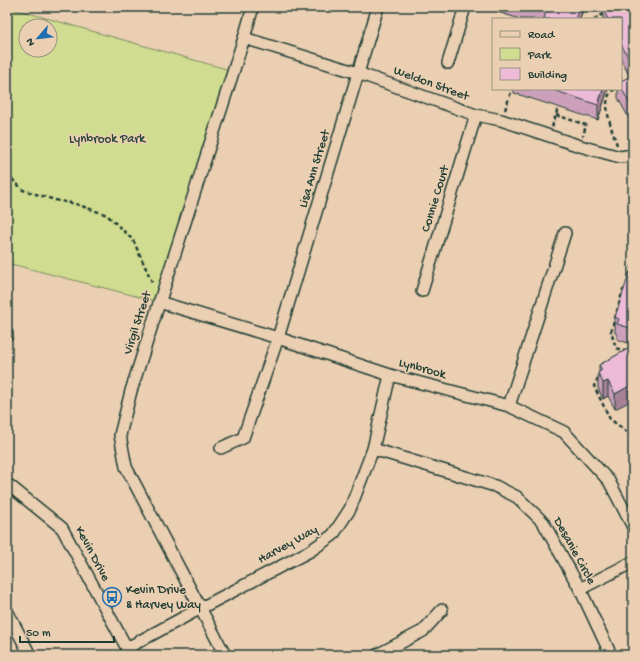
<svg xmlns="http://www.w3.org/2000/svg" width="640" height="662" viewBox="0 0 640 662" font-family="'Gochi Hand',sans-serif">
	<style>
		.green { fill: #d0dc8f; stroke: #788c62; fill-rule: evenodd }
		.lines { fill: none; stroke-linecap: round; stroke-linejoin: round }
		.street-casing { stroke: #1f3d34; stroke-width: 14 }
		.path { stroke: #1f3d34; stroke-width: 2.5; stroke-dasharray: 4 3; stroke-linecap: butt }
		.street { stroke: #ebcfb2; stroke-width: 11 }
		.wall { fill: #cca0ba; stroke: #1f3d34 }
		.shaded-wall { fill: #a68297; stroke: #1f3d34 }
		.building { fill: #edbad8; stroke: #1f3d34 }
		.labels { text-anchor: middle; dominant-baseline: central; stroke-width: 3; stroke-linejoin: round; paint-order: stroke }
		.street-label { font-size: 13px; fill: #1f3d34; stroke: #ebcfb2 }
		.park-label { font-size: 13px; fill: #284539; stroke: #ebcfb2 }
		.poi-label { font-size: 13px; fill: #1f3d34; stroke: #ebcfb2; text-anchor: start }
	</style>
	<rect width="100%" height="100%" fill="#ebcfb2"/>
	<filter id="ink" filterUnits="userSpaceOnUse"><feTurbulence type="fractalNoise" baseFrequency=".025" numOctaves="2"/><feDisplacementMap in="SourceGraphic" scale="8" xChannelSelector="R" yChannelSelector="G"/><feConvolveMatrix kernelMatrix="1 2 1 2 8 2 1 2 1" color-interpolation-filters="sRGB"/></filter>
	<g filter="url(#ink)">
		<path class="green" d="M7 7 233 71 159 302 7 263ZM26 26H50V50H26Z"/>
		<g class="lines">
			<defs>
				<g id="street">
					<path d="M244 38 358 73 476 115 501 120 580 146 620 157 633 155"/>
					<path d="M448 63 465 7"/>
					<path d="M422 291 476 115"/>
					<path d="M159 302 278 338 390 375 509 406 564 432 609 481 633 527"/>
					<path d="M7 334V335"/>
					<path d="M509 406 565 233"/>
					<path d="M221 448 243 438 278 338 378 7"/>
					<path d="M373 449 495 486 517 497 543 522 580 589 611 655"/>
					<path d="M7 485 10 486 62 528 130 654"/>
					<path d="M580 589 633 562"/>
					<path d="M7 611 30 655"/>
					<path d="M127 648 201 608 310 551 333 535 350 509 373 449 390 375"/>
					<path d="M225 655 126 467 120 435 131 391 244 38 253 7"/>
					<path d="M377 655 423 631 442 610"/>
				</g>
			</defs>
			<use href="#street" class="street-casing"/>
			<g class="path">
				<path d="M594 19 606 13"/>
				<path d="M615 89C598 97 613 132 617 145"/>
				<path d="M505 110 512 89"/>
				<path d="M556 115 586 125 583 136"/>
				<path d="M552 127 559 105"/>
				<path d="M7 174 23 190 55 200 76 204 107 215 133 240 153 284"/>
				<path d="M633 265 629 276 633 281"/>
				<path d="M625 289 623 290 611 332 616 348 633 354"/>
				<path d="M598 378 594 386 610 419 631 435"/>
			</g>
			<use href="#street" class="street"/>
		</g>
		<g class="wall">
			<path d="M481 7H583V10L580 19H520Z"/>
			<path d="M633 7V126L618 98V89H621V81L630 77 621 60V19H603V10Z"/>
			<path d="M514 89H608L598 120 514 93Z"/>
			<path d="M633 268V345L617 339V334L615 333V317L631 275Z"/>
			<path d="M633 346 615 409 608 396 603 399 598 388V373L599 372V365Z"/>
		</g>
		<g class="shaded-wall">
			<path d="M579 7H583V10L580 19H575Z"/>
			<path d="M603 89H608L598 120V105Z"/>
			<path d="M608 381V396L603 399V383Z"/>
			<path d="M633 384V400L615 409V394Z"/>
		</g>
		<g class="building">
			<path d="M532 7H579L575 19H544L546 11Z"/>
			<path d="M609 7H633V66L621 44V19H608L603 10Z"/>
			<path d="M633 75V110L621 87V81Z"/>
			<path d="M550 89H603L598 105Z"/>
			<path d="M633 268V329L617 324 619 319 615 317 629 274 631 275Z"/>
			<path d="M633 346V384L615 394 608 381 603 383 598 373 602 370 599 365Z"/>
		</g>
	</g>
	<defs>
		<symbol id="bus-ring" viewBox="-11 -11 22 22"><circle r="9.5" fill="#ebcfb2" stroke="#1f6fb2" stroke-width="1.5"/><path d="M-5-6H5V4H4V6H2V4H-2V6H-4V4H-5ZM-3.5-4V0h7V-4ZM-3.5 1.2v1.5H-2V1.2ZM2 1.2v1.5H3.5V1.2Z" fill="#1f6fb2"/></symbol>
	</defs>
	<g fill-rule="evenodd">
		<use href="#bus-ring" x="101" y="586" width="22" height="22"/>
	</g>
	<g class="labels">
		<g class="street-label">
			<text transform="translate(431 84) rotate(20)">Weldon Street</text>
			<text transform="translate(315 169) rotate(-73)">Lisa Ann Street</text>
			<text transform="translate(436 199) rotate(-73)">Connie Court</text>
			<text transform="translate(138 323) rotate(-72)">Virgil Street</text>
			<text transform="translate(422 369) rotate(15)">Lynbrook</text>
			<text transform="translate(288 545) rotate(-29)">Harvey Way</text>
			<text transform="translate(574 551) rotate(61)">Desanie Circle</text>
			<text transform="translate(92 554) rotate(62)">Kevin Drive</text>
		</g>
		<g class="park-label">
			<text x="107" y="139">Lynbrook Park</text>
		</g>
		<g class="poi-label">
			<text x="126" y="590">Kevin Drive<tspan x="126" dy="15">&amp; Harvey Way</tspan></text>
		</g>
	</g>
	<rect width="640" height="662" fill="none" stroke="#ebcfb2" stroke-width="24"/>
	<rect x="12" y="12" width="616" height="638" fill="none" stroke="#1f3d34" stroke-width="1.5" filter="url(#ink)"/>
	<rect x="492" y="18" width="130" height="72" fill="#ebcfb2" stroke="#999580"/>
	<rect x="500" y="31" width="20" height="6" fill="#ebcfb2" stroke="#999580"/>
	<text x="528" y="38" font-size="12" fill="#1f3d34">Road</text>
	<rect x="500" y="48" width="20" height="12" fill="#d0dc8f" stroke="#999580"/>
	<text x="528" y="58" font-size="12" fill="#1f3d34">Park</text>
	<rect x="500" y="68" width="20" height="12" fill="#edbad8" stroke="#999580"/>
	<text x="528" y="78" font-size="12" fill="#1f3d34">Building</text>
	<g transform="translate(38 38) rotate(242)"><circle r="19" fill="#ebcfb2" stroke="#999580"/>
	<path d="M0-3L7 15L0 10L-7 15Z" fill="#1f6fb2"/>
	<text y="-6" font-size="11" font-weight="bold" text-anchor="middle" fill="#1f3d34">N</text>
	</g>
	<path d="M20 636v6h94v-6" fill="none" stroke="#1f3d34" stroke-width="2"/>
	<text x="26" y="636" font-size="12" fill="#1f3d34" stroke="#ebcfb2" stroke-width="3" paint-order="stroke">50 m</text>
</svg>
